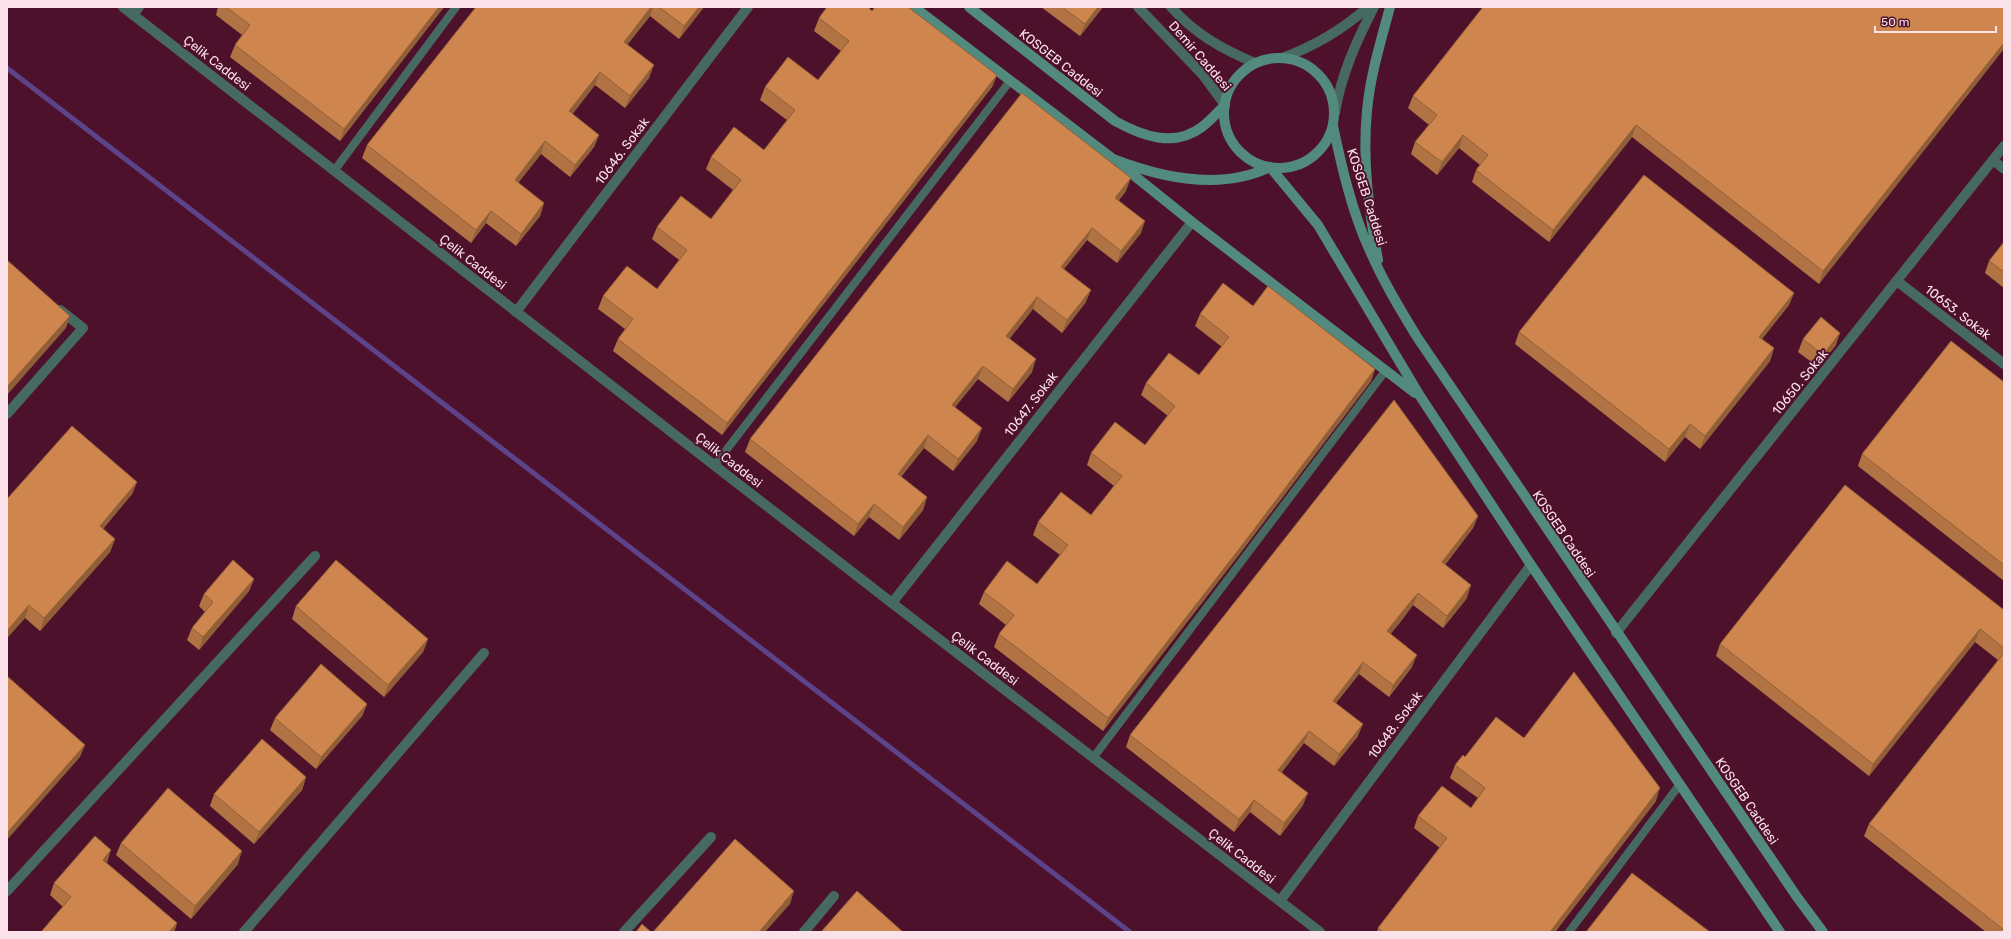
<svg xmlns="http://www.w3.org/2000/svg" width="2011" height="939" viewBox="0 0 2011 939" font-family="Rubik,sans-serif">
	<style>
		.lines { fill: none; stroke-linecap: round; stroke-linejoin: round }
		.stream { stroke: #5c438a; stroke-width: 5 }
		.service { stroke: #466961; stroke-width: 8 }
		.minor { stroke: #466961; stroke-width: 10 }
		.tertiary { stroke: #466961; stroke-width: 10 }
		.secondary { stroke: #528b7e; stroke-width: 10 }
		.wall { fill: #b17343 }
		.shaded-wall { fill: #905e37 }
		.building { fill: #ce864e; stroke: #905e37 }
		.labels { text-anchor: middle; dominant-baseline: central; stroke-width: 4; stroke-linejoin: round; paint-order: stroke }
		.street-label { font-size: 13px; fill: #fbe2ea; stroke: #4e112c }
	</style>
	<rect width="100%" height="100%" fill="#4e112c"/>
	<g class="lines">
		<path class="stream" d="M7 68 1130 932"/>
		<g class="service">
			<path d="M334 171 456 7"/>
			<path d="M714 466 1010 81"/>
			<path d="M1093 758 1386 370"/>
			<path d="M1569 932 1680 784"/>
		</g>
		<g class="minor">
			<path d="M133 15 139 7"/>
			<path d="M1993 160 2004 169"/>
			<path d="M1897 281 2004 364"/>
			<path d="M516 312 748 7"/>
			<path d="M7 414 83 328 60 310"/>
			<path d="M892 603 1192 222"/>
			<path d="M1616 633 2004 146"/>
			<path d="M7 891 315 556"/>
			<path d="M1280 901 1531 565"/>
			<path d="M244 932 484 653"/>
			<path d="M624 932 711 837"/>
			<path d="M804 932 834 896"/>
		</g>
		<g class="tertiary">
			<path d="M123 7 892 603 1320 932"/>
			<path d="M1138 7 1203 75 1225 105"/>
			<path d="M1171 7C1195 34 1222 49 1255 63"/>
			<path d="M1282 58C1315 46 1342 30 1368 7"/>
			<path d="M1335 113C1341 75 1356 42 1374 7"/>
		</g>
		<g class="secondary">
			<path d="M914 7 1113 159C1162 178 1221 191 1270 167L1318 225 1420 396 1531 565 1780 932"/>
			<path d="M969 7 1115 121C1142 136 1174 148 1202 127 1210 121 1217 113 1225 105"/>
			<circle cx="1279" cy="113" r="55"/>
			<path d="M1333 126C1342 168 1352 212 1370 251 1383 281 1400 309 1417 337L1797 897 1823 932"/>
			<path d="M1121 165 1192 222 1415 393"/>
			<path d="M1378 260C1369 211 1362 161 1367 111 1370 76 1381 41 1390 7"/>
		</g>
	</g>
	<g class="wall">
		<path d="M218 7H444L340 141 230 57 235 45 242 35 216 15Z"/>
		<path d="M476 7H704L679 39 650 16 627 45 649 78 625 108 595 85 572 114 599 135 594 147 570 177 541 154 518 183 544 203 540 216 516 246 486 223 471 243 362 158 367 145Z"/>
		<path d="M1041 7H1103L1080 36Z"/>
		<path d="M2004 7 1819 284 1632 137 1549 242 1472 182 1476 170 1480 165 1459 148 1437 175 1411 154 1415 142 1429 125 1408 108 1413 96Z"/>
		<path d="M872 11 997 75 992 87 722 435 613 351 618 339 625 329 598 309 603 296 657 289 679 260 652 239 657 227 711 219 733 190 706 169 711 157 764 150 787 120 760 100 765 87 818 80 841 51 814 31 819 18Z"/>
		<path d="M1126 191 1119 200 1141 233 1117 263 1087 240 1064 269 1086 302 1062 333 1033 309 1010 338 1032 372 1008 402 978 379 955 407 977 441 953 471 924 448 901 477 927 497 923 510 899 540 869 517 854 536 745 452 750 439Z"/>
		<path d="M2004 242V288L1985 273 1989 261Z"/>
		<path d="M1794 293 1789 305 1762 339 1774 348 1770 361 1700 449 1685 437 1665 462 1515 344 1519 332Z"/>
		<path d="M1253 306 1375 369 1371 381 1238 556 1103 731 994 647 999 634 1006 625 979 604 984 592 1037 584 1060 555 1033 535 1038 522 1091 515 1114 486 1087 465 1091 453 1145 445 1168 416 1141 395 1146 383 1199 375 1222 347 1195 326 1200 314Z"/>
		<path d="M1803 339 1836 345 1818 367 1798 352Z"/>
		<path d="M2004 382V581L1858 466 1862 454Z"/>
		<path d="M137 482 132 494 103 529 115 539 110 552 40 631 25 618 7 638V499Z"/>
		<path d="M1478 516 1473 528 1445 565 1467 598 1443 628 1413 605 1398 625 1390 634 1412 667 1389 697 1359 674 1336 703 1358 736 1334 766 1304 743 1282 772 1303 805 1280 836 1250 812 1234 832 1126 747 1130 735Z"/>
		<path d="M254 579 249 591 199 650 187 640 192 628 205 612 199 606 204 594Z"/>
		<path d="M296 606 428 639 423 652 384 697 292 619Z"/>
		<path d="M2004 610V932H1986L1864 836 1869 824 1998 660 1975 642 1869 776 1716 656 1720 644Z"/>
		<path d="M367 704 362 716 316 769 270 730 275 718Z"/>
		<path d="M1524 738 1656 801 1555 932H1377L1378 928 1440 848 1414 828 1418 816 1471 808 1478 798 1450 778 1455 765 1465 757Z"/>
		<path d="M306 777 302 790 254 844 210 806 214 794Z"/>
		<path d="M121 843 238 864 191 919 116 855Z"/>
		<path d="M107 863 177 923 174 932H41L63 907 50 895 54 883Z"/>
	</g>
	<g class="shaded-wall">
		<path d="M439 7H444L340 141 344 129Z"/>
		<path d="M651 7H653L650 16 619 55 624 42Z"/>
		<path d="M699 7H704L679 39 684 26Z"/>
		<path d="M1098 7H1103L1080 36 1085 24Z"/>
		<path d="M2004 43V49L1819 284 1823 271Z"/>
		<path d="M654 65 649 78 625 108 630 96Z"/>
		<path d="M600 72 595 85 565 124 569 111Z"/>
		<path d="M997 75 992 87 722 435 727 423Z"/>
		<path d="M1636 125 1632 137 1549 242 1553 230Z"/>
		<path d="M599 135 594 147 570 177 575 165Z"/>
		<path d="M1463 135 1459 148 1437 175 1442 162Z"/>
		<path d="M545 141 541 154 510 193 515 180Z"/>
		<path d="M1131 178 1126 191 1111 210 1115 198Z"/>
		<path d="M544 203 540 216 516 246 521 234Z"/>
		<path d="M491 211 486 223 471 243 476 230Z"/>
		<path d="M1145 221 1141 233 1117 263 1121 251Z"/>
		<path d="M1092 228 1087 240 1056 279 1061 267Z"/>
		<path d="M1091 290 1086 302 1062 333 1067 320Z"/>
		<path d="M1794 293 1789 305 1754 349 1759 337Z"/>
		<path d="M1037 297 1033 309 1002 348 1006 336Z"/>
		<path d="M70 316 66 328 7 395V387Z"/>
		<path d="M1840 333 1836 345 1818 367 1823 355Z"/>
		<path d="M1774 348 1770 361 1700 449 1705 436Z"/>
		<path d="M1036 359 1032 372 1008 402 1013 389Z"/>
		<path d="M983 366 978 379 947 417 952 405Z"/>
		<path d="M1375 369 1371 381 1238 556 1103 731 1108 718Z"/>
		<path d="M1690 424 1685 437 1665 462 1669 449Z"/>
		<path d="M982 428 977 441 953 471 958 459Z"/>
		<path d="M928 435 924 448 893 486 898 474Z"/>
		<path d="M137 482 132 494 95 538 100 526Z"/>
		<path d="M927 497 923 510 899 540 903 527Z"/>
		<path d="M874 504 869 517 854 536 858 524Z"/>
		<path d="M1478 516 1473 528 1437 575 1442 562Z"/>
		<path d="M115 539 110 552 40 631 44 618Z"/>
		<path d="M254 579 249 591 199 650 203 637Z"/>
		<path d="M1471 585 1467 598 1443 628 1447 616Z"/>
		<path d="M1418 593 1413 605 1383 644 1387 631Z"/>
		<path d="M29 605 25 618 7 638V631Z"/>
		<path d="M1980 629 1975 642 1869 776 1873 764Z"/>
		<path d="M428 639 423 652 384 697 388 685Z"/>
		<path d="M1417 655 1412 667 1389 697 1393 685Z"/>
		<path d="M1363 662 1359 674 1328 713 1333 701Z"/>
		<path d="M367 704 362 716 316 769 321 757Z"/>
		<path d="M1363 724 1358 736 1334 766 1339 754Z"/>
		<path d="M1309 731 1304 743 1274 782 1278 770Z"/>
		<path d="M85 745 80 757 7 840V833Z"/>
		<path d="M306 777 302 790 254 844 259 832Z"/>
		<path d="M1660 788 1656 801 1555 932H1550Z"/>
		<path d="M1308 793 1303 805 1280 836 1284 823Z"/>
		<path d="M1254 800 1250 812 1234 832 1239 819Z"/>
		<path d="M111 850 107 863 103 860Z"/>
		<path d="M242 851 238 864 191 919 195 906Z"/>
		<path d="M794 891 790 904 765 932H759Z"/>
		<path d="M177 923 174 932H169Z"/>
	</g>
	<g class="building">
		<path d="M226 7H439L344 129 235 45 250 25Z"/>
		<path d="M476 7H651L624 42 654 65 630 96 600 72 569 111 599 135 575 165 545 141 515 180 544 203 521 234 491 211 476 230 367 145Z"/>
		<path d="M659 7H699L684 26Z"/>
		<path d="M827 7H868L872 11 875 7H908L997 75 727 423 618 339 633 319 603 296 627 266 657 289 687 250 657 227 681 196 711 219 741 180 711 157 734 127 764 150 795 110 765 87 788 57 818 80 849 41 819 18Z"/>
		<path d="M1062 7H1098L1085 24Z"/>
		<path d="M1483 7H2004V43L1823 271 1636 125 1553 230 1476 170 1488 155 1463 135 1442 162 1415 142 1437 115 1413 96Z"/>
		<path d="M1022 93 1131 178 1115 198 1145 221 1121 251 1092 228 1061 267 1091 290 1067 320 1037 297 1006 336 1036 359 1013 389 983 366 952 405 982 428 958 459 928 435 898 474 927 497 903 527 874 504 858 524 750 439Z"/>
		<path d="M1644 175 1794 293 1759 337 1774 348 1705 436 1690 424 1669 449 1519 332Z"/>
		<path d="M2004 242V272L1989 261Z"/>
		<path d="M7 260 70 316 7 387Z"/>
		<path d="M1223 283 1253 306 1268 286 1375 369 1243 544 1108 718 999 634 1014 615 984 592 1007 561 1037 584 1068 545 1038 522 1061 492 1091 515 1122 476 1091 453 1115 422 1145 445 1175 406 1146 383 1169 353 1199 375 1229 337 1200 314Z"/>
		<path d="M1821 317 1840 333 1823 355 1803 339Z"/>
		<path d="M1951 341 2004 382V565L1862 454Z"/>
		<path d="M1394 400 1478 516 1442 562 1471 585 1447 616 1418 593 1402 612 1387 631 1417 655 1393 685 1363 662 1333 701 1363 724 1339 754 1309 731 1278 770 1308 793 1284 823 1254 800 1239 819 1130 735Z"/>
		<path d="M72 426 137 482 100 526 115 539 44 618 29 605 7 631V499Z"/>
		<path d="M1845 485 2004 610V648L1980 629 1873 764 1720 644Z"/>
		<path d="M233 560 254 579 203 637 192 628 213 602 204 594Z"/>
		<path d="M336 560 428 639 388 685 296 606Z"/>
		<path d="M2004 653V930L1869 824Z"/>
		<path d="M321 664 367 704 321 757 275 718Z"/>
		<path d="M1574 672 1660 788 1550 932H1383L1378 928 1447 838 1418 816 1442 786 1471 808 1485 788 1455 765 1463 755 1465 757 1496 717 1524 738Z"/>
		<path d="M7 676 85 745 7 833Z"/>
		<path d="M262 739 306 777 259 832 214 794Z"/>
		<path d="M168 788 242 851 195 906 121 843Z"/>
		<path d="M95 836 111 850 103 860 177 923 169 932H41L71 897 54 883Z"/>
		<path d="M735 839 794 891 759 932H653Z"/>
		<path d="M1632 873 1710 932H1586Z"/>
		<path d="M857 891 903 932H821Z"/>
		<path d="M642 924 651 932H636Z"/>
	</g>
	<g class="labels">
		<g class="street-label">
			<text transform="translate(1200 56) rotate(49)">Demir Caddesi</text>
			<text transform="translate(217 63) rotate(38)">Çelik Caddesi</text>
			<text transform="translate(1061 63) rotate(38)">KOSGEB Caddesi</text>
			<text transform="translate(622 151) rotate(-53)">10646. Sokak</text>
			<text transform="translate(1367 197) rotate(72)">KOSGEB Caddesi</text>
			<text transform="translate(473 262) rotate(38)">Çelik Caddesi</text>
			<text transform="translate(1958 312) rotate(38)">10653. Sokak</text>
			<text transform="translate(1800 382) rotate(-51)">10650. Sokak</text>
			<text transform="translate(1031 404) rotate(-52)">10647. Sokak</text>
			<text transform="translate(729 460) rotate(38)">Çelik Caddesi</text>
			<text transform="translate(1564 534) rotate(56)">KOSGEB Caddesi</text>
			<text transform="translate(985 658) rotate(37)">Çelik Caddesi</text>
			<text transform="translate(1395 725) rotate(-53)">10648. Sokak</text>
			<text transform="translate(1747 801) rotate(56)">KOSGEB Caddesi</text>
			<text transform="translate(1242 856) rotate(38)">Çelik Caddesi</text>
		</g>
	</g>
	<rect width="2011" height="939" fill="none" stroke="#fbe2ea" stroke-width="16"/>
	<path d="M1875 26v6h121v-6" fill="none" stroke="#fbe2ea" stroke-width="2"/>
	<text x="1881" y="26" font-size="12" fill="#fbe2ea" stroke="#4e112c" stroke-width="3" paint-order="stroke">50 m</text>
</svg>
